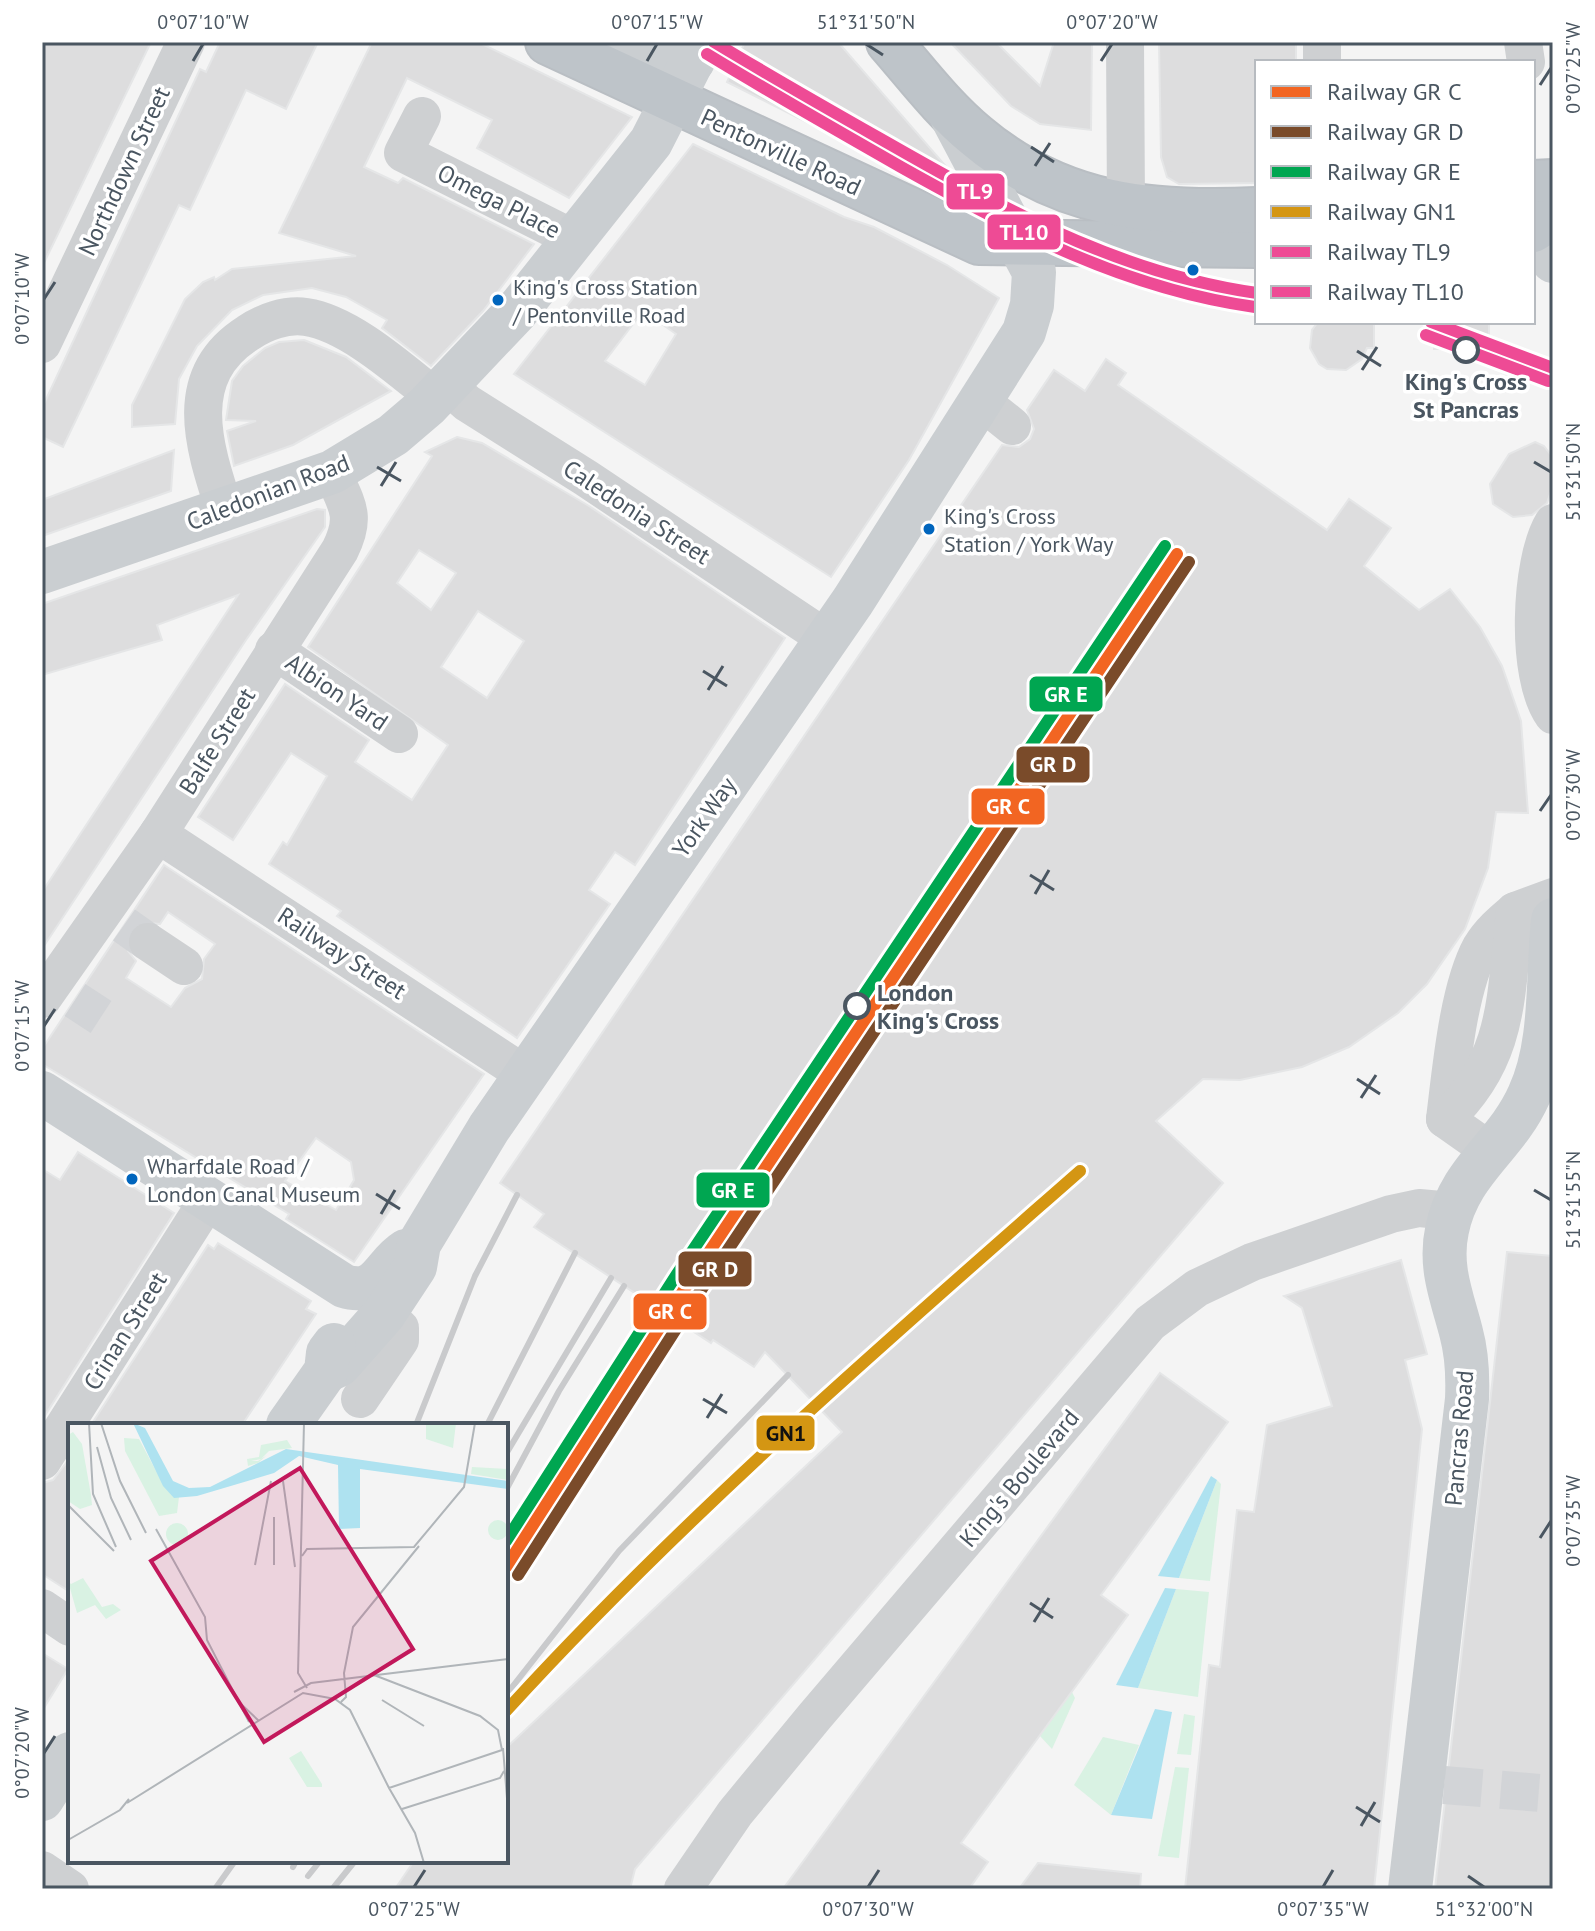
<svg xmlns="http://www.w3.org/2000/svg" width="1595" height="1931" viewBox="0 0 1595 1931" font-family="'PT Sans',sans-serif">
	<style>
		.green { fill: #d9f2e3 }
		.water { fill: #aee2f0 }
		.building { fill: #ddddde; stroke: #e5e6e7; stroke-width: 2; fill-rule: evenodd }
		.lines { fill: none; stroke-linecap: round; stroke-linejoin: round }
		.minor-tunnel { stroke: #d2d4d7; stroke-width: 38; stroke-dasharray: 38 19; stroke-linecap: butt }
		.highway-casing { stroke: #b9bec3; stroke-width: 48 }
		.minor { stroke: #ced0d2; stroke-width: 38 }
		.major { stroke: #caced1; stroke-width: 44 }
		.highway { stroke: #bec4c9; stroke-width: 44 }
		.rail { stroke: #c9cacc; stroke-width: 6 }
		.rail-1-casing { stroke: #fff; stroke-width: 18 }
		.rail-2-casing { stroke: #fff; stroke-width: 18 }
		.rail-3-casing { stroke: #fff; stroke-width: 18 }
		.rail-4-casing { stroke: #fff; stroke-width: 18 }
		.rail-5-casing { stroke: #fff; stroke-width: 18 }
		.rail-6-casing { stroke: #fff; stroke-width: 18 }
		.rail-1 { stroke: #f26522; stroke-width: 12 }
		.rail-2 { stroke: #7a4b2a; stroke-width: 12 }
		.rail-3 { stroke: #00a651; stroke-width: 12 }
		.rail-4 { stroke: #d49613; stroke-width: 12 }
		.rail-5 { stroke: #ee4b95; stroke-width: 12 }
		.rail-6 { stroke: #ee4b95; stroke-width: 12 }
		.ticks { fill: none; stroke: #4a5661; stroke-width: 3 }
		.bus-dot { fill: #0065bd; stroke: #fff; stroke-width: 3 }
		.stop-dot { fill: #fff; stroke: #4a5661; stroke-width: 4 }
		.labels { text-anchor: middle; dominant-baseline: central; stroke-width: 7; stroke-linejoin: round; paint-order: stroke }
		.bus-label { font-size: 22px; fill: #4a5661; stroke: #fff; text-anchor: start }
		.street-label { font-size: 24px; fill: #4a5661; stroke: #fff }
		.stop-label { font-size: 24px; font-weight: bold; fill: #4a5661; stroke: #fff }
		.inset-road { fill: none; stroke: #b0b5b9; stroke-width: 2 }
		.view { fill: #c2185b; fill-opacity: 0.15; stroke: #c2185b; stroke-width: 4 }
		.inset-edge { fill: none; stroke: #4a5661; stroke-width: 4 }
		.line-badge { stroke: #fff; stroke-width: 3 }
		.badge-label { font-size: 22px; text-anchor: middle; font-weight: bold; fill: #fff }
		.pale-badge-label { font-size: 22px; text-anchor: middle; font-weight: bold; fill: #111 }
		.neatline { fill: none; stroke: #4a5661; stroke-width: 3 }
		.ticks-label { font-size: 20px; text-anchor: middle; fill: #4a5661 }
	</style>
	<rect width="100%" height="100%" fill="#f4f4f4"/>
	<g class="green">
		<path d="M1217 1480 1221 1484 1210 1581 1179 1578Z"/>
		<path d="M1176 1589 1209 1592 1198 1697 1138 1688Z"/>
		<path d="M1072 1692 1075 1698 1052 1749 1040 1736Z"/>
		<path d="M1184 1714 1195 1716 1191 1755 1177 1754Z"/>
		<path d="M1103 1737 1139 1745 1111 1815 1074 1785Z"/>
		<path d="M1175 1767 1189 1768 1179 1858 1158 1856Z"/>
	</g>
	<g class="water">
		<path d="M1211 1476 1217 1480 1179 1578 1158 1576Z"/>
		<path d="M1165 1588 1176 1589 1138 1688 1116 1685Z"/>
		<path d="M1155 1709 1172 1712 1152 1819 1111 1815Z"/>
	</g>
	<g class="building">
		<path d="M42 42H151L42 267Z"/>
		<path d="M220 42H318L286 109 246 90 190 210 179 205 63 447 42 437V408L200 69 206 72Z"/>
		<path d="M372 42H478L632 117 569 198 477 148 492 120 407 78 364 167 398 183 403 178 534 244 483 311 431 366 382 328 387 320 346 297 312 288 263 295 232 310 197 346 179 379 175 424 132 427V405L185 299 203 282 214 277 215 280 232 269 356 256 279 233Z"/>
		<path d="M745 42H838L950 171 958 188H937L727 82Z"/>
		<path d="M950 42H996L1040 86 1054 42H1092L1091 130 1040 124 1011 106Z"/>
		<path d="M1159 42H1296V62H1257V183L1179 184 1167 177 1161 157Z"/>
		<path d="M693 144 844 217 874 227 947 265 999 298 909 460 831 577 514 374ZM643 311 676 334 645 385 605 361Z"/>
		<path d="M1318 322H1374V348H1367L1362 359 1346 370 1327 369 1319 364 1310 348 1312 330Z"/>
		<path d="M1434 322H1489V348L1434 349Z"/>
		<path d="M304 340 346 357 391 391 293 445 234 466 227 431 256 421 226 420 232 381 243 366 265 348 279 342Z"/>
		<path d="M1106 359 1126 373 1118 385 1327 530 1349 499 1391 528 1364 566 1419 610 1450 589 1480 627 1502 666 1521 721 1528 813 1496 812 1488 868 1465 929 1427 984 1398 1013 1349 1047 1302 1067 1240 1080 1203 1079 1156 1121 1223 1183 635 1869 630 1889H395L414 1861H506V1748L842 1432 765 1352 754 1367 713 1340 711 1343 534 1227 544 1214 500 1183 1002 445 1019 447 1030 439 1034 429 1027 410 1054 370 1085 391Z"/>
		<path d="M457 437 482 443 589 506 785 638 635 865 615 852 589 890 610 904 517 1038 337 916 341 911 269 864 283 842 287 845 327 776 291 753 233 840 198 817 285 684 369 740 355 762 412 800 448 745 308 647 432 456 425 452ZM419 550 456 573 431 610 397 583ZM478 611 524 641 487 698 441 667Z"/>
		<path d="M1535 442 1544 446 1551 455 1553 485 1547 503 1532 515 1513 517 1493 504 1490 484 1509 454Z"/>
		<path d="M174 450 171 491 42 536V500Z"/>
		<path d="M317 509 325 510V527L246 640 42 949V892L238 595 157 625 162 640 42 675V604Z"/>
		<path d="M164 865 484 1074 354 1262 286 1219 289 1214 42 1064V1049ZM168 912 215 944 204 959 202 979 185 988 171 1007 126 978 136 961 128 951 129 930 139 922 160 924ZM316 1138 351 1162 354 1180 336 1210 285 1181Z"/>
		<path d="M78 1152 174 1213 42 1420V1169L60 1180Z"/>
		<path d="M218 1243 311 1301 306 1309 316 1314 242 1425H91L208 1245 214 1249Z"/>
		<path d="M1507 1252 1553 1256V1889H1435Z"/>
		<path d="M1401 1260 1427 1354 1405 1360 1422 1429 1374 1889H1185L1209 1665 1220 1667 1237 1510 1254 1512 1267 1425 1332 1406 1302 1308 1284 1296Z"/>
		<path d="M1160 1373 1228 1422 1101 1595 1128 1615 961 1843 988 1862 969 1889H783Z"/>
		<path d="M70 1458V1592L42 1574V1483L53 1480Z"/>
		<path d="M42 1653 68 1669 42 1711Z"/>
		<path d="M1038 1863 1141 1874 1140 1889H1019Z"/>
	</g>
	<g class="lines">
		<g class="minor-tunnel">
			<path d="M124 925 148 942"/>
			<path d="M75 1000 101 1017"/>
			<path d="M1444 1785 1553 1794"/>
		</g>
		<defs>
			<g id="highway">
				<path d="M548 42 979 242 1257 245"/>
				<path d="M889 42C917 74 943 109 976 136 1060 207 1152 215 1257 210"/>
				<path d="M1533 183 1553 182"/>
				<path d="M1533 230 1544 223H1553"/>
			</g>
		</defs>
		<use href="#highway" class="highway-casing"/>
		<g class="minor">
			<path d="M1125 42 1126 207"/>
			<path d="M1322 42V62"/>
			<path d="M1523 42 1526 62"/>
			<path d="M422 116 403 153 574 239"/>
			<path d="M42 344 186 42"/>
			<path d="M447 385 467 403 586 478 827 639"/>
			<path d="M982 402 1012 426"/>
			<path d="M225 511C205 449 179 377 248 333 264 322 286 314 306 317 349 323 402 371 436 398"/>
			<path d="M1553 523C1530 561 1525 676 1553 715"/>
			<path d="M274 650 399 734"/>
			<path d="M158 834 526 1075"/>
			<path d="M148 942 184 966"/>
			<path d="M42 999 158 834 340 550C357 516 347 505 332 472"/>
			<path d="M1445 1119C1451 1071 1458 989 1481 947 1490 932 1502 922 1515 911"/>
			<path d="M1489 1150 1445 1119C1511 1057 1505 995 1515 911L1553 897"/>
			<path d="M360 1399 400 1340V1328L384 1314"/>
			<path d="M42 1461 208 1200"/>
			<path d="M42 1608 70 1627"/>
			<path d="M42 1870 70 1889"/>
			<path d="M683 1889 735 1813 815 1716 1150 1323 1197 1288 1252 1262 1391 1214 1419 1208 1452 1211"/>
		</g>
		<g class="major">
			<path d="M610 42C640 58 659 69 693 61"/>
			<path d="M1536 190 1553 261"/>
			<path d="M42 572 332 472 393 435 427 406 516 312 651 142 702 42"/>
			<path d="M42 1093 344 1286C379 1297 382 1266 406 1251"/>
			<path d="M326 1371 339 1365 384 1314 415 1267 419 1244 489 1128 853 601 1024 332 1032 305 1034 272 952 117"/>
			<path d="M288 1425 326 1371 328 1353 334 1345"/>
			<path d="M42 1799 70 1754"/>
			<path d="M1410 1889 1467 1399C1468 1376 1467 1354 1461 1332 1452 1297 1439 1267 1447 1230 1459 1170 1506 1147 1529 1095 1553 1043 1547 977 1553 920"/>
		</g>
		<use href="#highway" class="highway"/>
		<g class="rail">
			<path d="M416 1425 475 1276 517 1195"/>
			<path d="M487 1425 575 1253"/>
			<path d="M506 1454 611 1278"/>
			<path d="M506 1490 559 1391 624 1286"/>
			<path d="M506 1695 619 1551 788 1375"/>
			<path d="M293 1867 296 1861"/>
			<path d="M308 1876 320 1861"/>
			<path d="M334 1887 355 1861"/>
			<path d="M215 1889 235 1861"/>
		</g>
		<defs>
			<path id="rail-1" d="M506 1567 689 1282 1177 554"/>
			<path id="rail-2" d="M518 1575 701 1290 1189 562"/>
			<path id="rail-3" d="M506 1541 677 1274 1165 546"/>
			<path id="rail-4" d="M506 1711C684 1516 882 1345 1080 1171"/>
			<g id="rail-5">
				<path d="M714 42C778 81 844 118 909 155 1020 218 1129 275 1257 293"/>
				<path d="M1431 322 1553 368"/>
			</g>
			<g id="rail-6">
				<path d="M707 54C771 93 836 130 901 167 1015 231 1125 289 1255 307"/>
				<path d="M1426 335 1548 381"/>
			</g>
		</defs>
		<use href="#rail-1" class="rail-1-casing"/>
		<use href="#rail-2" class="rail-2-casing"/>
		<use href="#rail-3" class="rail-3-casing"/>
		<use href="#rail-4" class="rail-4-casing"/>
		<use href="#rail-5" class="rail-5-casing"/>
		<use href="#rail-6" class="rail-6-casing"/>
		<use href="#rail-1" class="rail-1"/>
		<use href="#rail-2" class="rail-2"/>
		<use href="#rail-3" class="rail-3"/>
		<use href="#rail-4" class="rail-4"/>
		<use href="#rail-5" class="rail-5"/>
		<use href="#rail-6" class="rail-6"/>
	</g>
	<path class="ticks" d="M866 44 883 55M193 61 203 44M647 61 657 44M1101 61 1112 44M1540 85 1551 68M1031 147 1054 162M1035 166 1050 143M44 299 55 282M1357 351 1381 366M1362 370 1377 347M1534 462 1551 472M377 467 401 481M381 486 396 462M703 671 727 686M708 690 723 666M1540 811 1551 795M1030 875 1054 890M1035 894 1049 870M44 1026 55 1009M1357 1079 1380 1094M1361 1098 1376 1075M1534 1190 1551 1200M376 1194 400 1209M381 1214 395 1190M703 1399 727 1413M707 1418 722 1394M1540 1538 1551 1521M1030 1603 1053 1618M1034 1622 1049 1598M44 1753 55 1736M1356 1807 1380 1822M1361 1826 1375 1802M1468 1876 1484 1887M414 1887 425 1870M868 1887 879 1870M1323 1887 1333 1870"/>
	<g class="bus-dot">
		<circle cx="1193" cy="270" r="7"/>
		<circle cx="498" cy="300" r="7"/>
		<circle cx="929" cy="529" r="7"/>
		<circle cx="132" cy="1179" r="7"/>
	</g>
	<g class="stop-dot">
		<circle cx="1466" cy="350" r="12"/>
		<circle cx="857" cy="1006" r="12"/>
	</g>
	<g class="labels">
		<g class="bus-label">
			<text x="513" y="287">King's Cross Station<tspan x="513" dy="28">/ Pentonville Road</tspan></text>
			<text x="944" y="516">King's Cross<tspan x="944" dy="28">Station / York Way</tspan></text>
			<text x="147" y="1166">Wharfdale Road /<tspan x="147" dy="28">London Canal Museum</tspan></text>
		</g>
		<g class="street-label">
			<text transform="translate(781 152) rotate(25)">Pentonville Road</text>
			<text transform="translate(124 171) rotate(-65)">Northdown Street</text>
			<text transform="translate(499 201) rotate(27)">Omega Place</text>
			<text transform="translate(268 492) rotate(-21)">Caledonian Road</text>
			<text transform="translate(637 512) rotate(33)">Caledonia Street</text>
			<text transform="translate(337 692) rotate(34)">Albion Yard</text>
			<text transform="translate(217 741) rotate(-58)">Balfe Street</text>
			<text transform="translate(704 817) rotate(-55)">York Way</text>
			<text transform="translate(342 953) rotate(33)">Railway Street</text>
			<text transform="translate(125 1331) rotate(-58)">Crinan Street</text>
			<text transform="translate(1459 1438) rotate(-85)">Pancras Road</text>
			<text transform="translate(1019 1478) rotate(-50)">King's Boulevard</text>
		</g>
		<g class="stop-label">
			<text x="1466" y="381">King's Cross<tspan x="1466" dy="28">St Pancras</tspan></text>
			<text x="877" y="992" text-anchor="start">London<tspan x="877" dy="28">King's Cross</tspan></text>
		</g>
	</g>
	<g transform="translate(68 1423)">
		<rect width="440" height="440" fill="#f4f4f4"/>
		<path d="M358 0H388L385 25 358 16ZM5 9 14 21 23 72 24 82 12 86 0 78V12ZM56 15 71 16 96 63 111 74 109 90 91 93 57 28ZM219 17 224 25 201 28 193 36 183 38H190L199 32 190 40 180 43 179 36 191 34 193 22ZM404 44 440 46V57L403 51ZM420 107a10 10 0 1 1 20 0a10 10 0 1 1-20 0ZM98 111a11 11 0 1 1 22 0a11 11 0 1 1-22 0ZM15 155 34 184 45 181 53 187 38 196 27 182 9 190 0 158 3 161ZM233 328 254 361V364H239L221 335Z" fill="#d9f2e3"/>
		<path d="M65 0 77 5 105 58 121 65 142 64 218 26 440 58V66L292 46V105L271 106 270 42 231 33 206 50 129 73 106 75 95 63Z" fill="#aee2f0"/>
		<path class="inset-road" d="M21 0 25 71 48 124M33 0 52 58 78 110M236 0 230 250 239 265M29 24 43 75 63 117M215 58 227 144M0 82 46 128M88 106 137 194 139 217 181 299M234 133 239 126 346 124 396 64 407 0M187 142 203 58M206 142V94M226 269 243 260 440 236M314 277 356 303M273 279 278 274 276 250 285 204 351 123M172 280 191 298M435 325 440 388M321 365 347 410 356 440M59 380 235 270 267 276 282 287 321 365 434 327 430 307 412 293 306 252M334 386 432 355 436 348M0 417 52 387 61 376"/>
		<path class="view" d="M232 45 345 226 196 319 83 138Z"/>
		<rect width="440" height="440" class="inset-edge"/>
	</g>
	<g class="line-badge">
		<rect x="945" y="172" width="61" height="39" rx="8" fill="#ee4b95"/>
		<rect x="986" y="213" width="76" height="38" rx="8" fill="#ee4b95"/>
		<rect x="1028" y="675" width="76" height="38" rx="8" fill="#00a651"/>
		<rect x="1015" y="745" width="76" height="39" rx="8" fill="#7a4b2a"/>
		<rect x="970" y="787" width="76" height="39" rx="8" fill="#f26522"/>
		<rect x="695" y="1171" width="76" height="38" rx="8" fill="#00a651"/>
		<rect x="677" y="1250" width="76" height="38" rx="8" fill="#7a4b2a"/>
		<rect x="632" y="1292" width="76" height="39" rx="8" fill="#f26522"/>
		<rect x="755" y="1414" width="61" height="38" rx="8" fill="#d49613"/>
	</g>
	<g class="badge-label">
		<text x="975" y="199">TL9</text>
		<text x="1024" y="240">TL10</text>
		<text x="1066" y="702">GR E</text>
		<text x="1053" y="772">GR D</text>
		<text x="1008" y="814">GR C</text>
		<text x="733" y="1198">GR E</text>
		<text x="715" y="1277">GR D</text>
		<text x="670" y="1319">GR C</text>
	</g>
	<g class="pale-badge-label">
		<text x="786" y="1441">GN1</text>
	</g>
	<rect width="1595" height="1931" fill="none" stroke="#ffffff" stroke-width="88"/>
	<rect x="1255" y="60" width="280" height="264" fill="#ffffff" stroke="#b7bbc0" stroke-width="2"/>
	<rect x="1271" y="86" width="40" height="12" fill="#f26522" stroke="#b7bbc0" stroke-width="2"/>
	<text x="1327" y="100" font-size="24" fill="#4a5661">Railway GR C</text>
	<rect x="1271" y="126" width="40" height="12" fill="#7a4b2a" stroke="#b7bbc0" stroke-width="2"/>
	<text x="1327" y="140" font-size="24" fill="#4a5661">Railway GR D</text>
	<rect x="1271" y="166" width="40" height="12" fill="#00a651" stroke="#b7bbc0" stroke-width="2"/>
	<text x="1327" y="180" font-size="24" fill="#4a5661">Railway GR E</text>
	<rect x="1271" y="206" width="40" height="12" fill="#d49613" stroke="#b7bbc0" stroke-width="2"/>
	<text x="1327" y="220" font-size="24" fill="#4a5661">Railway GN1</text>
	<rect x="1271" y="246" width="40" height="12" fill="#ee4b95" stroke="#b7bbc0" stroke-width="2"/>
	<text x="1327" y="260" font-size="24" fill="#4a5661">Railway TL9</text>
	<rect x="1271" y="286" width="40" height="12" fill="#ee4b95" stroke="#b7bbc0" stroke-width="2"/>
	<text x="1327" y="300" font-size="24" fill="#4a5661">Railway TL10</text>
	<rect x="44" y="44" width="1507" height="1843" class="neatline"/>
	<g class="ticks-label">
		<text x="203" y="29">0°07'10"W</text>
		<text x="657" y="29">0°07'15"W</text>
		<text x="866" y="29">51°31'50"N</text>
		<text x="1112" y="29">0°07'20"W</text>
		<text transform="translate(1573 68) rotate(-90)" y="7">0°07'25"W</text>
		<text transform="translate(22 299) rotate(-90)" y="7">0°07'10"W</text>
		<text transform="translate(1573 472) rotate(-90)" y="7">51°31'50"N</text>
		<text transform="translate(1573 795) rotate(-90)" y="7">0°07'30"W</text>
		<text transform="translate(22 1026) rotate(-90)" y="7">0°07'15"W</text>
		<text transform="translate(1573 1200) rotate(-90)" y="7">51°31'55"N</text>
		<text transform="translate(1573 1521) rotate(-90)" y="7">0°07'35"W</text>
		<text transform="translate(22 1753) rotate(-90)" y="7">0°07'20"W</text>
		<text x="414" y="1916">0°07'25"W</text>
		<text x="868" y="1916">0°07'30"W</text>
		<text x="1323" y="1916">0°07'35"W</text>
		<text x="1484" y="1916">51°32'00"N</text>
	</g>
</svg>
